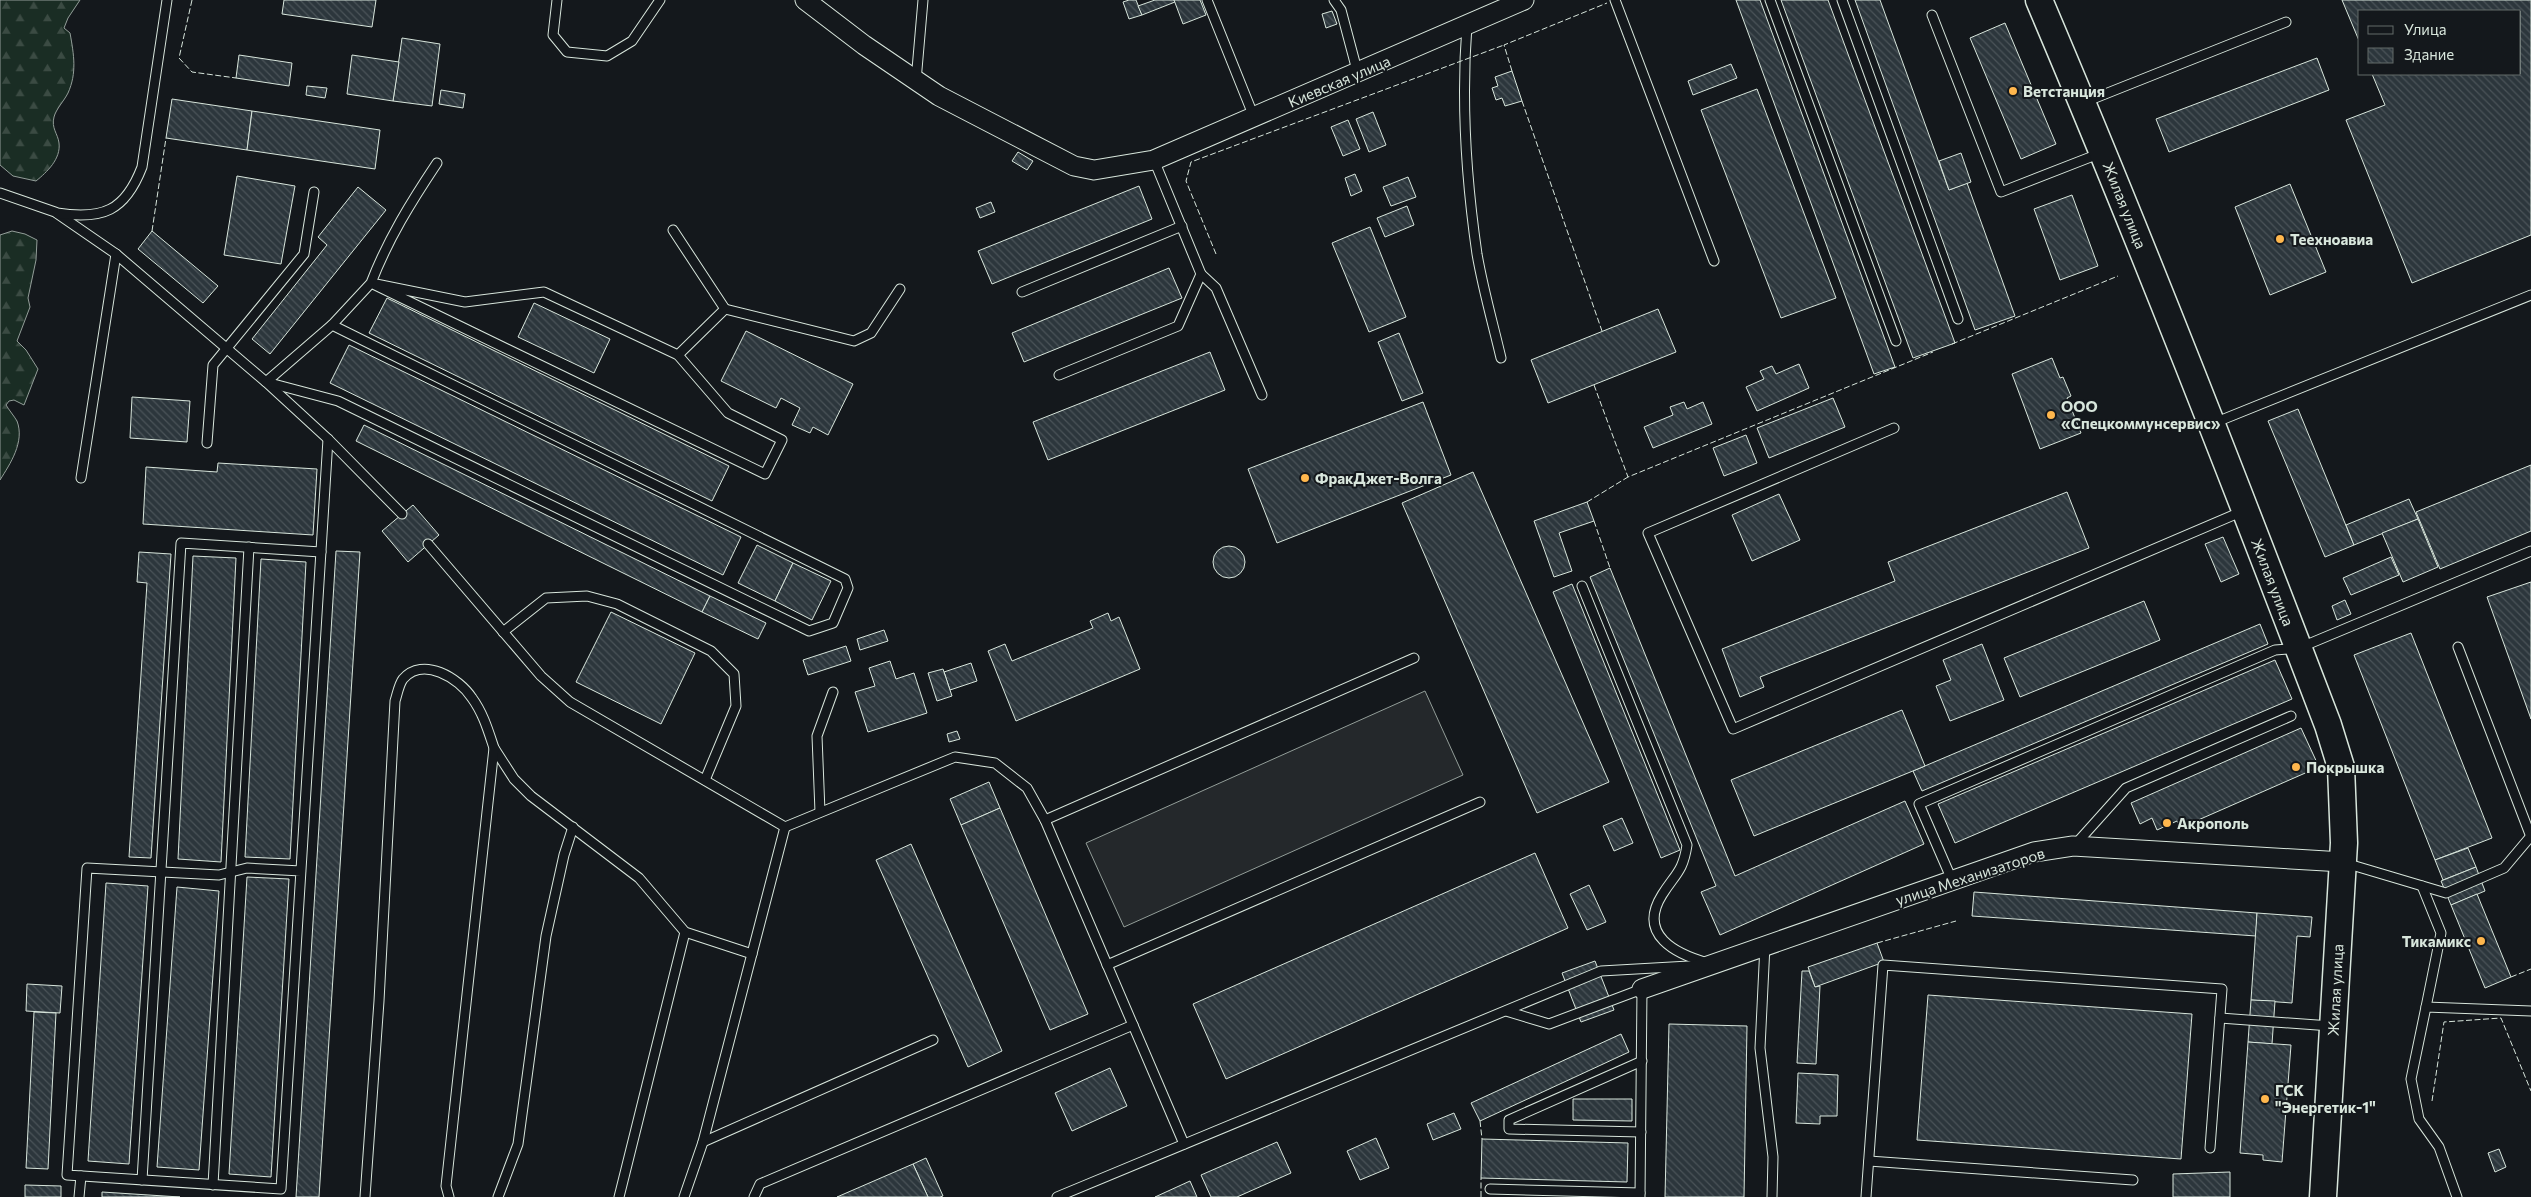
<svg xmlns="http://www.w3.org/2000/svg" width="2531" height="1197" viewBox="0 0 2531 1197" font-family="Commissioner,sans-serif">
	<style>
		.forest { fill: url(#forest-firs); stroke: #939e99 }
		.parking { fill: #24282b; stroke: #939e99 }
		.building { fill: url(#building-back-hatch); stroke: #d8e6dc }
		.lines { fill: none; stroke-linecap: round; stroke-linejoin: round }
		.lane-casing { stroke: #d8e6dc; stroke-width: 11 }
		.street-casing { stroke: #d8e6dc; stroke-width: 21 }
		.secondary-casing { stroke: #d8e6dc; stroke-width: 29 }
		.lane { stroke: #14181c; stroke-width: 9 }
		.street { stroke: #14181c; stroke-width: 19 }
		.secondary { stroke: #14181c; stroke-width: 26 }
		.fence { stroke: #d8e6dc; stroke-width: 1; stroke-dasharray: 6 2.5; stroke-linecap: butt }
		.poi-dot { fill: #ffb74d; stroke: #14181c; stroke-width: 2 }
		.labels { text-anchor: middle; dominant-baseline: central; stroke-width: 4; stroke-linejoin: round; paint-order: stroke }
		.street-label { font-size: 15px; fill: #d8e6dc; stroke: #14181c }
		.poi-label { font-size: 15px; font-weight: bold; fill: #d8e6dc; stroke: #14181c; text-anchor: start }
	</style>
	<defs>
		<pattern id="forest-firs" width="22" height="20" patternUnits="userSpaceOnUse" patternTransform="scale(1.25)"><rect width="22" height="20" fill="#1a2d24"/><path d="M5 1l3.5 6h-7zM16 11l3.5 6h-7z" fill="#3b4b43"/></pattern>
		<pattern id="building-back-hatch" width="6" height="6" patternUnits="userSpaceOnUse" patternTransform="scale(1.25)"><rect width="6" height="6" fill="#2c363c"/><path d="M-1 5l2 2M0 0l6 6M5-1l2 2" fill="none" stroke="#4a5358"/></pattern>
	</defs>
	<rect width="100%" height="100%" fill="#14181c"/>
	<g class="forest">
		<path d="M0 0H80L68 18 64 28 70 33C74 55 77 73 68 93 64 101 56 109 54 117 51 128 58 134 59 143 61 159 47 172 36 181L13 176 0 165Z"/>
		<path d="M12 231 25 234 37 240 36 260 28 298 30 307 17 341 26 350 38 369 24 405 14 400 9 401 6 405C9 410 14 416 17 421 25 442 10 464 0 480V235Z"/>
	</g>
	<path class="parking" d="M1425 691 1463 775 1124 927 1086 843Z"/>
	<g class="building">
		<path d="M284 0H376L372 27 282 14Z"/>
		<path d="M1129 0H1136L1142 15 1129 19 1123 2Z"/>
		<path d="M1155 0H1174L1175 2 1142 15 1138 6Z"/>
		<path d="M1174 0H1200L1206 15 1183 24Z"/>
		<path d="M1736 0H1760L1895 367 1874 374Z"/>
		<path d="M1781 0H1828L1955 343 1913 358Z"/>
		<path d="M1855 0H1880L1949 190 1967 183 2015 316 1975 330Z"/>
		<path d="M2342 0H2531V235L2412 283 2346 120 2385 105 2372 74H2520V11H2360V43Z"/>
		<path d="M1332 11 1337 24 1326 28 1322 14Z"/>
		<path d="M2005 23 2056 144 2021 159 1970 38Z"/>
		<path d="M402 38 440 44 432 106 393 101Z"/>
		<path d="M239 55 292 63 289 86 236 78Z"/>
		<path d="M352 55 399 62 393 101 347 94Z"/>
		<path d="M2317 58 2329 90 2169 152 2156 119Z"/>
		<path d="M1731 64 1737 78 1693 95 1688 81Z"/>
		<path d="M1512 71 1522 101 1505 106 1502 98 1496 100 1492 88 1498 86 1495 77Z"/>
		<path d="M307 86 327 88 325 98 306 95Z"/>
		<path d="M1757 89 1836 298 1781 318 1701 110Z"/>
		<path d="M441 90 465 94 463 108 439 104Z"/>
		<path d="M172 99 252 111 247 150 166 138Z"/>
		<path d="M252 111 380 130 375 169 247 150Z"/>
		<path d="M1373 112 1386 145 1369 152 1356 119Z"/>
		<path d="M1348 120 1360 149 1343 156 1331 127Z"/>
		<path d="M1018 152 1033 161 1027 170 1012 161Z"/>
		<path d="M1961 153 1971 182 1949 190 1939 161Z"/>
		<path d="M1355 174 1362 191 1351 196 1345 178Z"/>
		<path d="M237 176 295 186 281 264 224 255Z"/>
		<path d="M1408 177 1416 197 1391 206 1383 187Z"/>
		<path d="M2290 184 2326 272 2270 295 2235 207Z"/>
		<path d="M1139 186 1152 219 992 284 978 251Z"/>
		<path d="M358 187 386 210 270 354 252 339 327 245 318 237Z"/>
		<path d="M2072 195 2098 266 2060 280 2034 209Z"/>
		<path d="M991 202 995 212 980 218 976 208Z"/>
		<path d="M1407 206 1414 225 1385 237 1377 218Z"/>
		<path d="M1370 227 1406 317 1369 332 1332 243Z"/>
		<path d="M152 231 218 286 203 303 138 249Z"/>
		<path d="M1169 268 1182 298 1024 362 1012 333Z"/>
		<path d="M387 298 729 466 712 501 369 333Z"/>
		<path d="M534 303 610 339 594 373 518 337Z"/>
		<path d="M1658 309 1676 352 1548 403 1531 360Z"/>
		<path d="M746 331 853 384 828 435 813 427 810 433 792 425 800 408 781 398 776 408 721 381Z"/>
		<path d="M1399 333 1423 393 1402 401 1378 342Z"/>
		<path d="M349 345 741 537 723 575 330 383Z"/>
		<path d="M1210 352 1225 390 1048 460 1033 422Z"/>
		<path d="M2052 358 2060 378 2063 377 2071 396 2067 398 2081 433 2040 449 2012 374Z"/>
		<path d="M1799 364 1809 388 1757 411 1746 387 1764 379 1760 371 1772 366 1776 374Z"/>
		<path d="M132 397 190 401 187 442 130 438Z"/>
		<path d="M1833 398 1845 427 1769 458 1757 428Z"/>
		<path d="M1423 402 1451 475 1277 543 1248 469Z"/>
		<path d="M1684 402 1687 409 1703 402 1712 424 1653 448 1644 427 1673 415 1670 407Z"/>
		<path d="M2298 409 2354 545 2325 557 2268 421Z"/>
		<path d="M364 425 710 596 702 612 356 441Z"/>
		<path d="M1746 435 1757 463 1724 476 1713 448Z"/>
		<path d="M218 463 317 469 313 535 143 524 146 467 217 472Z"/>
		<path d="M2531 465V531L2440 569 2416 512Z"/>
		<path d="M1473 472 1609 782 1537 813 1402 503Z"/>
		<path d="M2067 492 2089 548 1760 677 1764 687 1740 697 1722 649 1895 581 1888 562Z"/>
		<path d="M1779 494 1800 540 1752 561 1732 515Z"/>
		<path d="M2409 499 2418 519 2354 545 2346 525Z"/>
		<path d="M1587 502 1594 521 1559 533 1572 571 1554 577 1534 521Z"/>
		<path d="M413 505 439 535 408 562 382 531Z"/>
		<path d="M2418 519 2438 567 2403 582 2382 533Z"/>
		<path d="M2223 537 2239 574 2221 582 2205 544Z"/>
		<path d="M757 545 793 563 775 601 738 583Z"/>
		<circle cx="1229" cy="562" r="16"/>
		<path d="M336 551 360 552 319 1197H296Z"/>
		<path d="M139 552 171 554 151 858 129 857 147 583 137 582Z"/>
		<path d="M193 556 236 558 221 862 178 859Z"/>
		<path d="M2391 557 2399 575 2351 595 2343 578Z"/>
		<path d="M261 559 306 562 290 859 245 857Z"/>
		<path d="M793 563 831 581 812 620 775 601Z"/>
		<path d="M1610 568 1735 876 1905 801 1924 844 1720 935 1701 892 1716 886 1590 577Z"/>
		<path d="M2531 582V719L2487 597Z"/>
		<path d="M1572 584 1680 850 1661 858 1553 592Z"/>
		<path d="M710 596 766 623 758 639 702 612Z"/>
		<path d="M2345 600 2351 614 2337 620 2332 606Z"/>
		<path d="M2144 601 2160 640 2020 697 2004 658Z"/>
		<path d="M611 612 695 653 661 724 576 682Z"/>
		<path d="M1108 613 1111 621 1119 617 1140 669 1016 721 988 651 1005 644 1012 661 1093 628 1090 621Z"/>
		<path d="M2260 624 2268 644 1922 791 1913 771Z"/>
		<path d="M884 630 888 641 860 650 857 639Z"/>
		<path d="M2411 633 2492 838 2435 860 2354 655Z"/>
		<path d="M1982 644 2004 700 1950 721 1936 686 1951 680 1943 660Z"/>
		<path d="M846 646 851 661 808 675 803 660Z"/>
		<path d="M2275 660 2292 699 1955 843 1938 804Z"/>
		<path d="M890 661 896 679 914 673 927 713 868 732 855 692 875 686 869 668Z"/>
		<path d="M971 663 977 681 950 690 944 672Z"/>
		<path d="M943 669 952 696 937 701 928 673Z"/>
		<path d="M1902 710 1925 766 1754 836 1731 780Z"/>
		<path d="M2301 728 2319 767 2180 828 2177 821 2157 830 2152 818 2140 824 2131 803Z"/>
		<path d="M957 731 960 739 949 742 947 734Z"/>
		<path d="M989 782 1000 808 961 825 950 799Z"/>
		<path d="M1000 808 1088 1014 1050 1030 961 825Z"/>
		<path d="M1622 818 1633 843 1614 851 1603 826Z"/>
		<path d="M911 844 1002 1051 968 1067 876 860Z"/>
		<path d="M2468 848 2476 867 2443 880 2435 860Z"/>
		<path d="M1535 853 1568 928 1226 1079 1193 1004Z"/>
		<path d="M2476 867 2485 891 2451 905 2441 881Z"/>
		<path d="M247 877 289 879 271 1177 229 1174Z"/>
		<path d="M106 883 148 886 129 1164 88 1161Z"/>
		<path d="M1589 885 1606 922 1587 930 1570 894Z"/>
		<path d="M177 887 219 891 199 1170 157 1167Z"/>
		<path d="M1974 892 2257 913 2256 936 1972 916Z"/>
		<path d="M2477 894 2511 977 2485 988 2451 905Z"/>
		<path d="M2257 913 2312 917 2310 937 2297 936 2292 1003 2251 1000Z"/>
		<path d="M1877 943 1884 962 1815 987 1808 967Z"/>
		<path d="M1595 961 1614 1010 1581 1022 1562 973Z"/>
		<path d="M1802 971H1809L1815 987 1820 986 1816 1064 1797 1063Z"/>
		<path d="M27 984 62 986 60 1013 26 1011Z"/>
		<path d="M1928 995 2192 1014 2181 1159 1917 1140Z"/>
		<path d="M2251 1000 2275 1001 2272 1044 2248 1042Z"/>
		<path d="M34 1012 56 1013 48 1169 26 1168Z"/>
		<path d="M1669 1024 1747 1026 1744 1197H1665Z"/>
		<path d="M1621 1034 1629 1052 1480 1121 1471 1103Z"/>
		<path d="M2248 1042 2291 1045 2282 1162 2263 1160V1155L2240 1153Z"/>
		<path d="M1110 1068 1127 1106 1072 1131 1055 1093Z"/>
		<path d="M1798 1073 1838 1075 1837 1116H1820V1124L1796 1123Z"/>
		<path d="M1573 1099H1632V1121L1573 1120Z"/>
		<path d="M1454 1113 1461 1129 1433 1140 1427 1124Z"/>
		<path d="M1376 1138 1389 1168 1360 1180 1347 1151Z"/>
		<path d="M1482 1139 1628 1143 1627 1182 1481 1178Z"/>
		<path d="M1277 1142 1291 1173 1237 1197H1211L1201 1175Z"/>
		<path d="M2499 1149 2506 1167 2495 1172 2488 1153Z"/>
		<path d="M926 1158 943 1196 940 1197H928L913 1164Z"/>
		<path d="M913 1164 928 1197H837Z"/>
		<path d="M2230 1172V1197H2173V1174Z"/>
		<path d="M1190 1181 1197 1197H1155Z"/>
		<path d="M25 1185 61 1186V1197H25Z"/>
		<path d="M102 1192 180 1197H102Z"/>
	</g>
	<g class="lines">
		<defs>
			<g id="lane">
				<path d="M557 0 553 35 567 52 607 56 632 41 660 0"/>
				<path d="M1207 0 1254 117"/>
				<path d="M1334 0 1341 10 1358 74"/>
				<path d="M1615 0 1714 261"/>
				<path d="M1770 0 1896 341"/>
				<path d="M1842 0 1958 319"/>
				<path d="M1932 15 2001 192 2101 153"/>
				<path d="M1467 25C1461 102 1466 178 1477 254 1483 289 1493 324 1501 358"/>
				<path d="M916 81 923 0"/>
				<path d="M2085 102 2286 22"/>
				<path d="M0 193 55 212 116 254 266 382 328 439 402 514"/>
				<path d="M57 213C103 220 125 211 142 167L167 0"/>
				<path d="M673 230 725 309 678 355"/>
				<path d="M1201 274 1216 288 1262 395"/>
				<path d="M1022 292 1182 226"/>
				<path d="M725 309 854 341 871 333 900 289"/>
				<path d="M332 325 845 579 848 588 833 623 809 631 338 401 266 382Z"/>
				<path d="M332 325 371 283 465 302 544 292 678 355 728 413 782 440 765 474 371 283C388 239 411 202 437 163"/>
				<path d="M1059 375 1178 326 1201 274 1154 160"/>
				<path d="M2214 423 2531 295"/>
				<path d="M1894 428 1648 533 1733 729 2243 511"/>
				<path d="M207 443 213 365 304 254 314 192"/>
				<path d="M81 478 116 254"/>
				<path d="M428 544 541 676 570 702 785 827 703 1142 684 1197"/>
				<path d="M1582 586 1687 845C1683 872 1675 874 1662 895 1637 935 1676 954 1708 963"/>
				<path d="M503 632 546 598 587 596 617 604 711 651 734 674 736 706 705 780"/>
				<path d="M2458 647 2531 837"/>
				<path d="M494 748 514 779 531 796 639 878 685 932 752 954"/>
				<path d="M820 812 817 736 833 692"/>
				<path d="M785 827 955 757 995 763 1027 788 1045 820"/>
				<path d="M2074 846 2126 788 2291 716"/>
				<path d="M2345 863 2446 893 2504 868 2531 836"/>
				<path d="M301 871 247 868 219 875 87 868 67 1175 281 1189 328 439"/>
				<path d="M1952 880 1919 804 2275 650 2299 648 2531 551"/>
				<path d="M2422 886 2441 933 2426 1007"/>
				<path d="M1765 945 1760 1048 1773 1157 1772 1197"/>
				<path d="M1107 965 1480 802"/>
				<path d="M1506 1011 1549 1024 1642 989 1640 1197"/>
				<path d="M2220 1018 2331 1026"/>
				<path d="M1641 1132 1509 1129V1120L1642 1061"/>
				<path d="M703 1142 933 1040"/>
				<path d="M1184 1144 1045 820 1414 658"/>
				<path d="M1869 1161 2133 1180"/>
				<path d="M142 1180 181 543 321 552"/>
				<path d="M213 1185 249 547"/>
				<path d="M1490 1189 1640 1193"/>
				<path d="M79 1197 81 1176"/>
				<path d="M365 1197 379 1001 395 701C397 695 399 684 403 679 423 656 459 678 472 698 483 713 488 730 494 748L446 1186 449 1197"/>
				<path d="M498 1197 518 1144 546 936 564 855 573 827"/>
				<path d="M619 1197 685 932"/>
				<path d="M754 1197 760 1184 1133 1025"/>
				<path d="M1057 1197 1601 971 1689 966"/>
				<path d="M1866 1197 1883 965 2222 989 2210 1148"/>
				<path d="M2457 1197 2439 1147 2419 1119 2411 1079 2426 1007 2531 1011"/>
			</g>
			<g id="street">
				<path d="M805 0 864 45 939 96 1074 166 1094 170 1154 160 1524 0"/>
				<path d="M1642 989 2034 852 2073 846 2343 862"/>
			</g>
			<path id="secondary" d="M2039 0C2141 240 2235 482 2328 725L2341 767 2344 843 2323 1197"/>
		</defs>
		<use href="#lane" class="lane-casing"/>
		<use href="#street" class="street-casing"/>
		<use href="#secondary" class="secondary-casing"/>
		<use href="#lane" class="lane"/>
		<use href="#street" class="street"/>
		<use href="#secondary" class="secondary"/>
		<g class="fence">
			<path d="M192 0 179 58 192 72 236 78"/>
			<path d="M1512 71 1504 45 1607 3"/>
			<path d="M1522 101 1602 331"/>
			<path d="M152 231 166 138"/>
			<path d="M1216 254 1186 181 1191 162 1504 45"/>
			<path d="M1952 344 2118 276"/>
			<path d="M1594 385 1628 477 1933 352"/>
			<path d="M1587 502 1628 477"/>
			<path d="M1594 521 1610 568"/>
			<path d="M1877 943 1956 921"/>
			<path d="M2511 977 2531 969"/>
			<path d="M2432 1101 2444 1022 2501 1018 2531 1091"/>
			<path d="M1480 1121 1482 1139"/>
			<path d="M1481 1197V1178"/>
		</g>
	</g>
	<g class="poi-dot">
		<circle cx="2013" cy="91" r="5"/>
		<circle cx="2280" cy="239" r="5"/>
		<circle cx="2051" cy="415" r="5"/>
		<circle cx="1305" cy="478" r="5"/>
		<circle cx="2296" cy="767" r="5"/>
		<circle cx="2167" cy="823" r="5"/>
		<circle cx="2481" cy="941" r="5"/>
		<circle cx="2265" cy="1099" r="5"/>
	</g>
	<g class="labels">
		<g class="street-label">
			<text transform="translate(1339 81) rotate(-23)">Киевская улица</text>
			<text transform="translate(2125 205) rotate(68)">Жилая улица</text>
			<text transform="translate(2273 582) rotate(69)">Жилая улица</text>
			<text transform="translate(1970 876) rotate(-18)">улица Механизаторов</text>
			<text transform="translate(2335 990) rotate(-87)">Жилая улица</text>
		</g>
		<g class="poi-label">
			<text x="2023" y="91">Ветстанция</text>
			<text x="2290" y="239">Теехноавиа</text>
			<text x="2061" y="406">ООО<tspan x="2061" dy="17">«Спецкоммунсервис»</tspan></text>
			<text x="1315" y="478">ФракДжет-Волга</text>
			<text x="2306" y="767">Покрышка</text>
			<text x="2177" y="823">Акрополь</text>
			<text x="2471" y="941" text-anchor="end">Тикамикс</text>
			<text x="2275" y="1090">ГСК<tspan x="2275" dy="17">"Энергетик-1"</tspan></text>
		</g>
	</g>
	<rect x="2358" y="10" width="162" height="65" fill="#14181c" stroke="#626a69"/>
	<rect x="2368" y="26" width="25" height="8" fill="#14181c" stroke="#626a69"/>
	<text x="2404" y="35" font-size="15" fill="#d8e6dc">Улица</text>
	<rect x="2368" y="48" width="25" height="15" fill="url(#building-back-hatch)" stroke="#626a69"/>
	<text x="2404" y="60" font-size="15" fill="#d8e6dc">Здание</text>
</svg>
